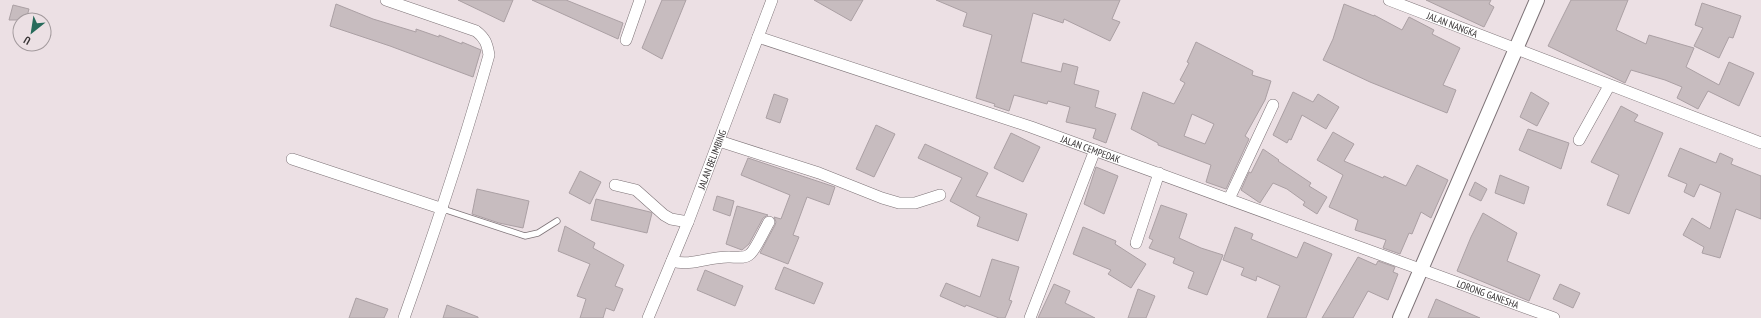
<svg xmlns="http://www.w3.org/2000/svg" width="1761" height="318" viewBox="0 0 1761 318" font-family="'PT Sans Narrow',sans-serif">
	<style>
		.building { fill: #c7bcbf; stroke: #aba0a4; fill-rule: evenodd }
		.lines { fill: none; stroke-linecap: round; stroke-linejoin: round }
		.service-casing { stroke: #7d7377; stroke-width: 7 }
		.minor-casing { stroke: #7d7377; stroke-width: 12 }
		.tertiary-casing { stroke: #7d7377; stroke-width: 16 }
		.service { stroke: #fff; stroke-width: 5.5 }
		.minor { stroke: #fff; stroke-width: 11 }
		.tertiary { stroke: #fff; stroke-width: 14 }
		.labels { text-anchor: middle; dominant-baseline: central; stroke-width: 3; stroke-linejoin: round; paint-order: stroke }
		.street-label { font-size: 10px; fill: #363233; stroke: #ece0e4 }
	</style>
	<rect width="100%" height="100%" fill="#ece0e4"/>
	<g class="building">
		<path d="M458 0H513L504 22Z"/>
		<path d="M532 0H566L623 23 618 39Z"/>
		<path d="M662 0H686L662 59 642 48Z"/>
		<path d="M814 0H863L851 21Z"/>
		<path d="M936 0H1120L1112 19 1120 22 1110 41 1064 19 1063 23 1033 13 1021 62 1061 72 1063 63 1078 67 1074 84 1099 91 1095 107 1116 114 1106 143 1093 138 1096 129 1066 122 1070 107 1048 101 1047 104 1014 95 1009 111 994 106 995 104 976 98 992 35 963 26 967 13Z"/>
		<path d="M1426 0H1491L1489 4 1494 7 1484 27Z"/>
		<path d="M1571 0H1628L1616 30 1646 44 1649 35 1694 48 1686 67 1719 85 1729 62 1754 73 1739 106 1708 91 1698 109 1677 98 1682 87 1665 80 1631 70 1625 83 1548 46Z"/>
		<path d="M1702 3 1741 16 1733 38 1729 37 1719 58 1694 46 1703 28 1695 25Z"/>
		<path d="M336 4 373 19 416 32V29L439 37V35L462 44V42L481 50 473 77 390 46 330 26Z"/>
		<path d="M1344 4 1374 16V15L1402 30 1409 17 1434 30 1432 34 1460 48 1443 85 1456 90 1447 113 1370 82 1323 60 1333 39Z"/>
		<path d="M13 5 29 9 26 20H9Z"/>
		<path d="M1196 42 1253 71 1252 75 1271 81 1265 100 1245 136 1249 139 1226 189 1206 182 1211 165 1158 145V143L1131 129 1143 92 1174 104 1185 83 1180 80 1189 63 1187 62ZM1192 114 1214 124 1205 144 1184 136Z"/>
		<path d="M1293 92 1313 102 1318 94 1339 107 1326 129 1302 115 1291 140 1289 139 1287 143 1273 135Z"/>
		<path d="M1531 92 1549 103 1537 126 1520 117Z"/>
		<path d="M774 94 788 99 780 123 766 118Z"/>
		<path d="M1621 106 1638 115 1634 121 1663 133 1629 214 1607 205 1619 175 1591 162Z"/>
		<path d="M876 125 895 134 874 177 856 169Z"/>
		<path d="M1528 129 1569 143 1561 169 1519 150Z"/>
		<path d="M1333 132 1354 144 1344 161 1383 178 1384 176 1406 186 1417 165 1448 180 1431 218 1421 212 1412 234 1409 233 1400 254 1383 248 1386 240 1355 230 1358 220 1329 207 1343 175 1317 160Z"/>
		<path d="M1011 133 1040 147 1023 182 994 168Z"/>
		<path d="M925 144 988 173 976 196 1027 214 1018 241 977 226 980 217 950 201 962 178 918 158Z"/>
		<path d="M1680 148 1716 163 1720 153 1733 159 1731 164 1761 176V219L1736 209 1720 258 1702 253 1704 247 1683 235 1692 218 1710 229 1721 193 1700 184 1694 197 1684 192 1687 184 1668 176Z"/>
		<path d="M1263 149 1279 160 1278 161 1311 183 1309 186 1327 197 1317 214 1303 205 1305 202 1287 189 1273 183 1260 203 1241 190 1249 172 1251 173Z"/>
		<path d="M748 158 835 187 829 205 807 197 793 235 799 237 788 264 760 253 775 225 776 222 774 217 781 219 790 195 741 175Z"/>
		<path d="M1096 167 1118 176 1104 214 1084 204Z"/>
		<path d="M580 171 601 182 590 204 569 193Z"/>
		<path d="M1500 175 1529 187 1524 204 1495 193Z"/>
		<path d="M1475 182 1487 189 1481 201 1469 195Z"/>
		<path d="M477 189 529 201 523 228 499 223 472 214Z"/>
		<path d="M717 196 734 201 730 216 713 210Z"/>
		<path d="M596 199 650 212 652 213 647 233 591 220Z"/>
		<path d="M1161 205 1187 214 1179 238 1201 248 1223 255 1207 295 1188 288 1194 272 1173 263 1175 258 1149 248 1153 240 1149 238Z"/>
		<path d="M737 206 768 215 763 218 749 244 742 250 726 244Z"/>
		<path d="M1483 213 1517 233 1507 261 1540 275 1529 301 1457 271 1471 237Z"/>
		<path d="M565 226 595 243 593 248 624 265 615 286 623 289 614 311 606 308 603 318H580L586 299 577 296 590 264 558 251Z"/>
		<path d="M1083 227 1116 241 1115 244 1146 264 1131 288 1108 274 1111 270 1073 254Z"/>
		<path d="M1235 227 1253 234 1251 239 1297 258 1304 242 1332 254 1306 318H1267L1280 286 1257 276 1256 281 1241 275 1244 268 1223 260Z"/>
		<path d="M1358 257 1376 265 1378 261 1395 267 1393 272 1398 274 1388 300 1368 291 1353 318H1322Z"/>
		<path d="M992 259 1019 267 1009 300 1012 301 1005 318H999L966 305 965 307 940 296 946 283 980 297Z"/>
		<path d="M784 267 823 283 814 304 775 289Z"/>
		<path d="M705 270 743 286 735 306 697 290Z"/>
		<path d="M1054 284 1070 291 1065 303 1095 318H1038Z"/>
		<path d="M1560 284 1580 293 1573 308 1553 299Z"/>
		<path d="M1138 289 1155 296 1146 318H1128Z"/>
		<path d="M356 298 388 309 384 318H349Z"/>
		<path d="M1436 299 1480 318H1428Z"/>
		<path d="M447 305 478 317V318H443Z"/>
	</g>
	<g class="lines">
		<defs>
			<path id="service" d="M443 209 525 236 538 233 557 221"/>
			<g id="minor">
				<path d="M386 0 476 31C485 38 487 43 489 55 464 144 435 231 404 318"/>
				<path id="s1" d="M1389 0 1761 143"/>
				<path id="s2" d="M758 37 1031 127 1554 318"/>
				<path d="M626 40 640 0"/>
				<path d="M1579 140 1609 86"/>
				<path d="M719 141 819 173 882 198 899 203H915L940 195"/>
				<path d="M292 159 443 209"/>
				<path d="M615 185 636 190 664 215 671 219 688 222"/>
				<path d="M1229 199 1273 105"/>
				<path d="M1136 243 1159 173"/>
				<path d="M672 261C691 267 710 256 730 257 736 257 745 259 750 254 756 249 764 230 769 222"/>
				<path id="s3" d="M648 318 688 222 772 0"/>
				<path d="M1030 318 1095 150"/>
			</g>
			<path id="tertiary" d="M1400 318 1537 0"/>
		</defs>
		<use href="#service" class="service-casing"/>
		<use href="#minor" class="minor-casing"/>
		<use href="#tertiary" class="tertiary-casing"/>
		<use href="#service" class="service"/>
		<use href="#minor" class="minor"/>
		<use href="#tertiary" class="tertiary"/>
	</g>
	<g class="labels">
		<g class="street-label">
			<text stroke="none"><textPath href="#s1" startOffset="68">JALAN NANGKA</textPath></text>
			<text stroke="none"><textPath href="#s2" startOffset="351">JALAN CEMPEDAK</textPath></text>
			<text stroke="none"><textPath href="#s3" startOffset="171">JALAN BELIMBING</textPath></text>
			<text stroke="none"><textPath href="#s2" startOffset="774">LORONG GANESHA</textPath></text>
		</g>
	</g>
	<g transform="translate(32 32) rotate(210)"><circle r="19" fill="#ece0e4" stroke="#a39a9d"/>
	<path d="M0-3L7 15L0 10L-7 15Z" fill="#286b5b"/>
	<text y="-6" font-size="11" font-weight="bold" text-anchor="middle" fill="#363233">U</text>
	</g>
</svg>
